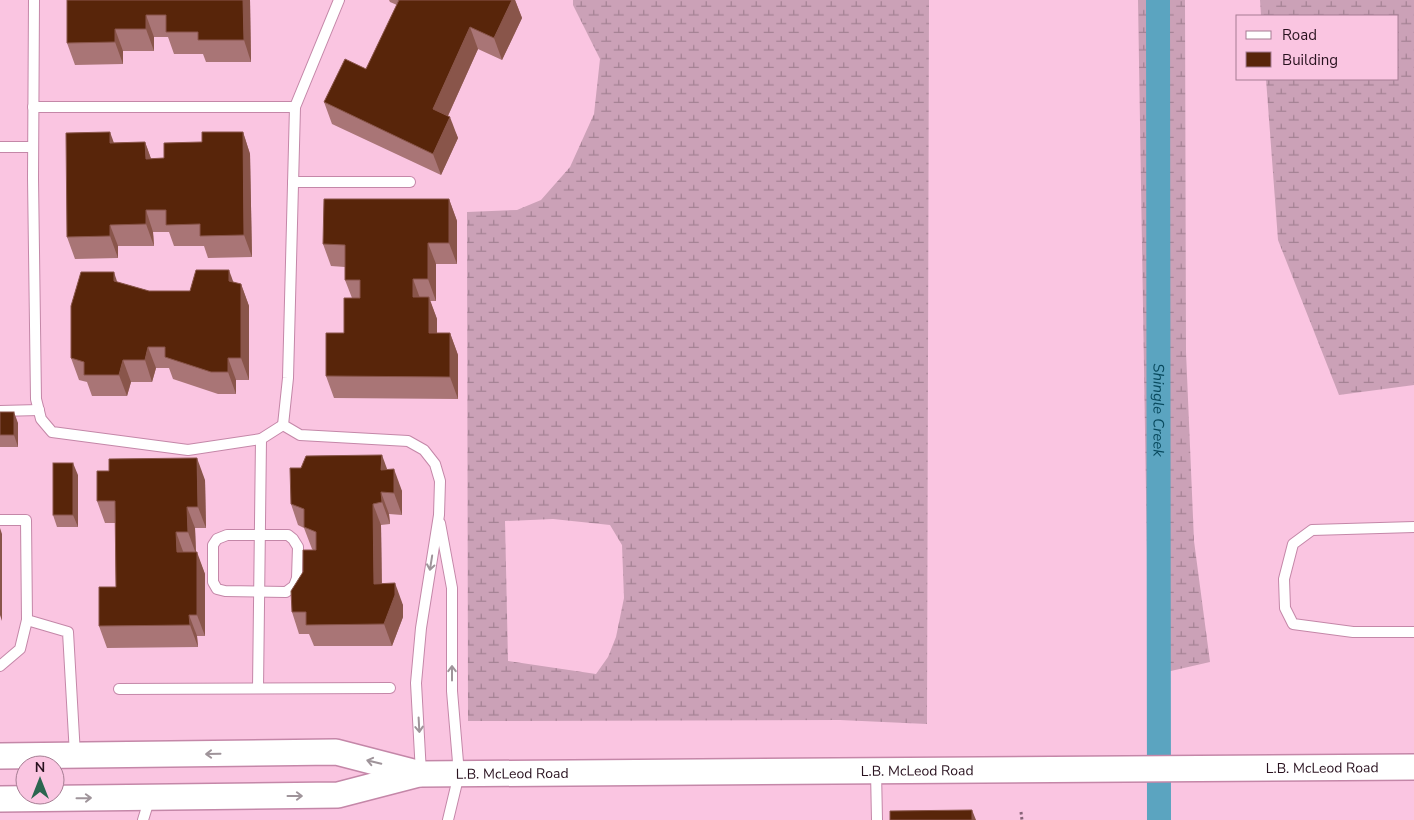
<svg xmlns="http://www.w3.org/2000/svg" width="1414" height="820" viewBox="0 0 1414 820" font-family="'Nunito Sans',sans-serif">
	<style>
		.wetland { fill: url(#wetland-marsh); fill-rule: evenodd }
		.lines { fill: none; stroke-linecap: round; stroke-linejoin: round }
		.canal { stroke: #5ba4c0; stroke-width: 24 }
		.service-casing { stroke: #c487a8; stroke-width: 12 }
		.tertiary-casing { stroke: #c487a8; stroke-width: 28 }
		.path { stroke: #876377; stroke-width: 3; stroke-dasharray: 2.5 2.5; stroke-linecap: butt }
		.service { stroke: #fff; stroke-width: 10 }
		.tertiary { stroke: #fff; stroke-width: 25 }
		.wall { fill: #a97576 }
		.shaded-wall { fill: #89554a }
		.building { fill: #58250a; stroke: #89554a }
		.oneway { stroke: #9f949a }
		.labels { text-anchor: middle; dominant-baseline: central; stroke-width: 5; stroke-linejoin: round; paint-order: stroke }
		.street-label { font-size: 14px; fill: #29121f; stroke: #fac5e1 }
		.water-label { font-size: 15px; font-style: italic; fill: #08495d; stroke: #fac5e1 }
	</style>
	<defs>
		<pattern id="wetland-marsh" width="20" height="14" patternUnits="userSpaceOnUse" patternTransform="scale(1.25)"><rect width="20" height="14" fill="#cba1b7"/><path d="M1 5h8M5 5V1M11 12h8M15 12V8" fill="none" stroke="#a58294"/></pattern>
	</defs>
	<rect width="100%" height="100%" fill="#fac5e1"/>
	<g class="wetland">
		<path d="M573 0H929L927 724 840 720 468 721 467 212 517 210 541 200 570 167 594 114 600 59 573 5ZM553 519 610 525 622 545 624 598 616 637 608 657 596 674 508 661 505 521Z"/>
		<path d="M1138 0H1185L1186 352 1194 541 1210 662 1149 676Z"/>
		<path d="M1260 0H1414V385L1339 395 1278 240 1266 79H1398V16H1261Z"/>
	</g>
	<g class="lines">
		<path class="canal" id="s1" d="M1158 0 1159 820"/>
		<defs>
			<g id="service">
				<path d="M34 0 33 178 36 399 41 419 52 432 188 450 261 439 283 425"/>
				<path d="M339 0 295 107 288 378 283 425 300 435 408 441 424 450 435 464 440 481 439 515 421 628 416 683 421 773"/>
				<path d="M33 107H295"/>
				<path d="M0 147H33"/>
				<path d="M293 182H410"/>
				<path d="M0 411 39 410"/>
				<path d="M0 520H26L27 620"/>
				<path d="M440 523 452 588V691L459 774 448 820"/>
				<path d="M1414 527 1312 530 1293 544 1284 579 1285 608 1293 624 1353 632H1414"/>
				<path d="M227 535H288L293 539 298 547 297 578 294 586 286 592 225 591 217 589 213 582V545L217 539Z"/>
				<path d="M0 666 20 649 27 620 68 632 75 755"/>
				<path d="M258 688 261 439"/>
				<path d="M119 689 390 688"/>
				<path d="M876 771 877 820"/>
				<path d="M143 820 150 797"/>
			</g>
			<g id="tertiary">
				<path id="s2" d="M0 756 336 752 421 774 1414 767"/>
				<path d="M0 799 338 795 419 774"/>
			</g>
		</defs>
		<use href="#service" class="service-casing"/>
		<use href="#tertiary" class="tertiary-casing"/>
		<path class="path" d="M1021 812 1022 820"/>
		<use href="#service" class="service"/>
		<use href="#tertiary" class="tertiary"/>
	</g>
	<g class="wall">
		<path d="M67 0H250L251 62H206L203 54H174L168 37H154V51H123V64L75 65 67 43Z"/>
		<path d="M389 0H515L522 18 502 60 478 49 448 116 458 138 441 175 332 124 324 102 366 69 397 5 390 2Z"/>
		<path d="M243 132 250 154 252 257 208 258 204 246H174L169 232H153L154 246H118V258L75 259 67 237 114 143 145 142 151 159 164 158 202 142Z"/>
		<path d="M449 199 457 221V264H436V301H430L437 319V333H450L458 355V399L334 398 326 376 344 333 352 298 345 280V267L331 266 323 244Z"/>
		<path d="M117 282 149 291H190L234 283 241 284 249 306V380H236V394H218L173 379 169 368H156L152 382H131L127 396H92L87 382 79 380 71 358Z"/>
		<path d="M0 412 18 423V447H0Z"/>
		<path d="M387 469 402 491V515L389 514 390 524 381 525 382 584 403 605V617L392 646H314L309 634H299L292 612 303 572 313 550 312 549 304 528 298 525 291 504Z"/>
		<path d="M78 475V527H57L53 515Z"/>
		<path d="M205 480 206 528H195L196 552 205 574V636H197L198 647 107 648 99 626 116 587 115 523H105L97 501Z"/>
	</g>
	<g class="shaded-wall">
		<path d="M243 0H250L251 62 244 40Z"/>
		<path d="M512 0H515L522 18 502 60 494 38Z"/>
		<path d="M146 15 154 37V51L146 29Z"/>
		<path d="M470 27 478 49 441 131 433 109Z"/>
		<path d="M115 29 123 51V64L115 42Z"/>
		<path d="M450 117 458 138 441 175 433 154Z"/>
		<path d="M110 132 118 154 110 143Z"/>
		<path d="M243 132 250 154 252 257 244 235Z"/>
		<path d="M145 142 153 164 146 159Z"/>
		<path d="M449 199 457 221V264L449 243Z"/>
		<path d="M146 210 153 232 154 246 146 224Z"/>
		<path d="M110 225 118 246V258L110 236Z"/>
		<path d="M428 243 436 264V301L428 279Z"/>
		<path d="M229 270 237 292 229 281Z"/>
		<path d="M114 272 121 294 114 281Z"/>
		<path d="M413 279 421 301 413 297Z"/>
		<path d="M241 284 249 306V380L241 358Z"/>
		<path d="M429 297 437 319V355L429 333Z"/>
		<path d="M450 333 458 355V399L450 377Z"/>
		<path d="M148 347 156 368 152 382 145 360Z"/>
		<path d="M228 358 236 380V394L228 372Z"/>
		<path d="M123 360 131 382 127 396 119 375Z"/>
		<path d="M14 412 18 423V447L14 435Z"/>
		<path d="M382 455 390 477 381 470Z"/>
		<path d="M197 458 205 480 206 528 198 507Z"/>
		<path d="M73 463 78 475V527L73 515Z"/>
		<path d="M394 469 402 491V515L394 493Z"/>
		<path d="M381 492 389 514 390 524 382 502Z"/>
		<path d="M373 504 381 525 382 606 374 584Z"/>
		<path d="M187 507 195 528 196 554 188 532Z"/>
		<path d="M0 528 2 534V621L0 615Z"/>
		<path d="M176 532 184 554 177 552Z"/>
		<path d="M197 552 205 574V636L197 615Z"/>
		<path d="M395 583 403 605V617L392 646 384 624Z"/>
		<path d="M189 615 197 636 198 647 190 625Z"/>
		<path d="M972 810 976 820H972Z"/>
	</g>
	<g class="building">
		<path d="M67 0H243L244 40H198V32H166V15H146V29H115V42L67 43Z"/>
		<path d="M399 0H512L494 38 470 27 433 109 450 117 433 154 324 102 345 59 366 69Z"/>
		<path d="M110 132V143L145 142 146 159 164 158V143L202 142V132H243L244 235 200 236V224L166 225V210H146V224L110 225V236L67 237 66 133Z"/>
		<path d="M324 199H449V243H428V279H413V297H429V333H450V377L326 376V333H344V298H360V280H345V245L323 244Z"/>
		<path d="M196 270H229V281L241 284V358H228V372H211L165 357V347H148L145 360H123L119 375H84V362L71 358V306L81 272H114V281L149 291H190Z"/>
		<rect x="0" y="412" width="14" height="23"/>
		<path d="M382 455 381 470 394 469V493L381 492 382 502 373 504 374 584 395 583V595L384 624 306 625V612H292L291 591 303 572V550H316V532L304 527V509L291 504 290 468H301L306 456Z"/>
		<path d="M197 458 198 507H187L188 532H176L177 552H197V615H189L190 625 99 626V587H116L115 501H97V471H109V459Z"/>
		<rect x="53" y="463" width="20" height="52"/>
		<path d="M972 810V820H890V811Z"/>
	</g>
	<defs><path id="oneway-shaft" d="M-6 0H5M1.5-3L5.5 0L1.5 3" fill="none" stroke-width="1.6" stroke-linecap="round" stroke-linejoin="round" transform="scale(1.25)"/></defs>
	<g class="oneway">
		<use href="#oneway-shaft" transform="translate(431 563) rotate(99)"/>
		<use href="#oneway-shaft" transform="translate(452 673) rotate(-90)"/>
		<use href="#oneway-shaft" transform="translate(419 725) rotate(87)"/>
		<use href="#oneway-shaft" transform="translate(213 754) rotate(179)"/>
		<use href="#oneway-shaft" transform="translate(374 762) rotate(-166)"/>
		<use href="#oneway-shaft" transform="translate(295 796)"/>
		<use href="#oneway-shaft" transform="translate(84 798) rotate(-1)"/>
	</g>
	<g class="labels">
		<g class="street-label">
			<text stroke="none"><textPath href="#s2" startOffset="1325">L.B. McLeod Road</textPath></text>
			<text stroke="none"><textPath href="#s2" startOffset="920">L.B. McLeod Road</textPath></text>
			<text stroke="none"><textPath href="#s2" startOffset="515">L.B. McLeod Road</textPath></text>
		</g>
		<g class="water-label">
			<text stroke="none"><textPath href="#s1" startOffset="410">Shingle Creek</textPath></text>
		</g>
	</g>
	<rect x="1236" y="15" width="162" height="65" fill="#fac5e1" stroke="#a67d93"/>
	<rect x="1246" y="31" width="25" height="8" fill="#ffffff" stroke="#a67d93"/>
	<text x="1282" y="40" font-size="15" fill="#29121f">Road</text>
	<rect x="1246" y="52" width="25" height="15" fill="#58250a" stroke="#a67d93"/>
	<text x="1282" y="65" font-size="15" fill="#29121f">Building</text>
	<g transform="translate(40 780)"><circle r="24" fill="#fac5e1" stroke="#a67d93"/>
	<path d="M0-4L9 19L0 12L-9 19Z" fill="#2b664f"/>
	<text y="-8" font-size="14" font-weight="bold" text-anchor="middle" fill="#29121f">N</text>
	</g>
</svg>
